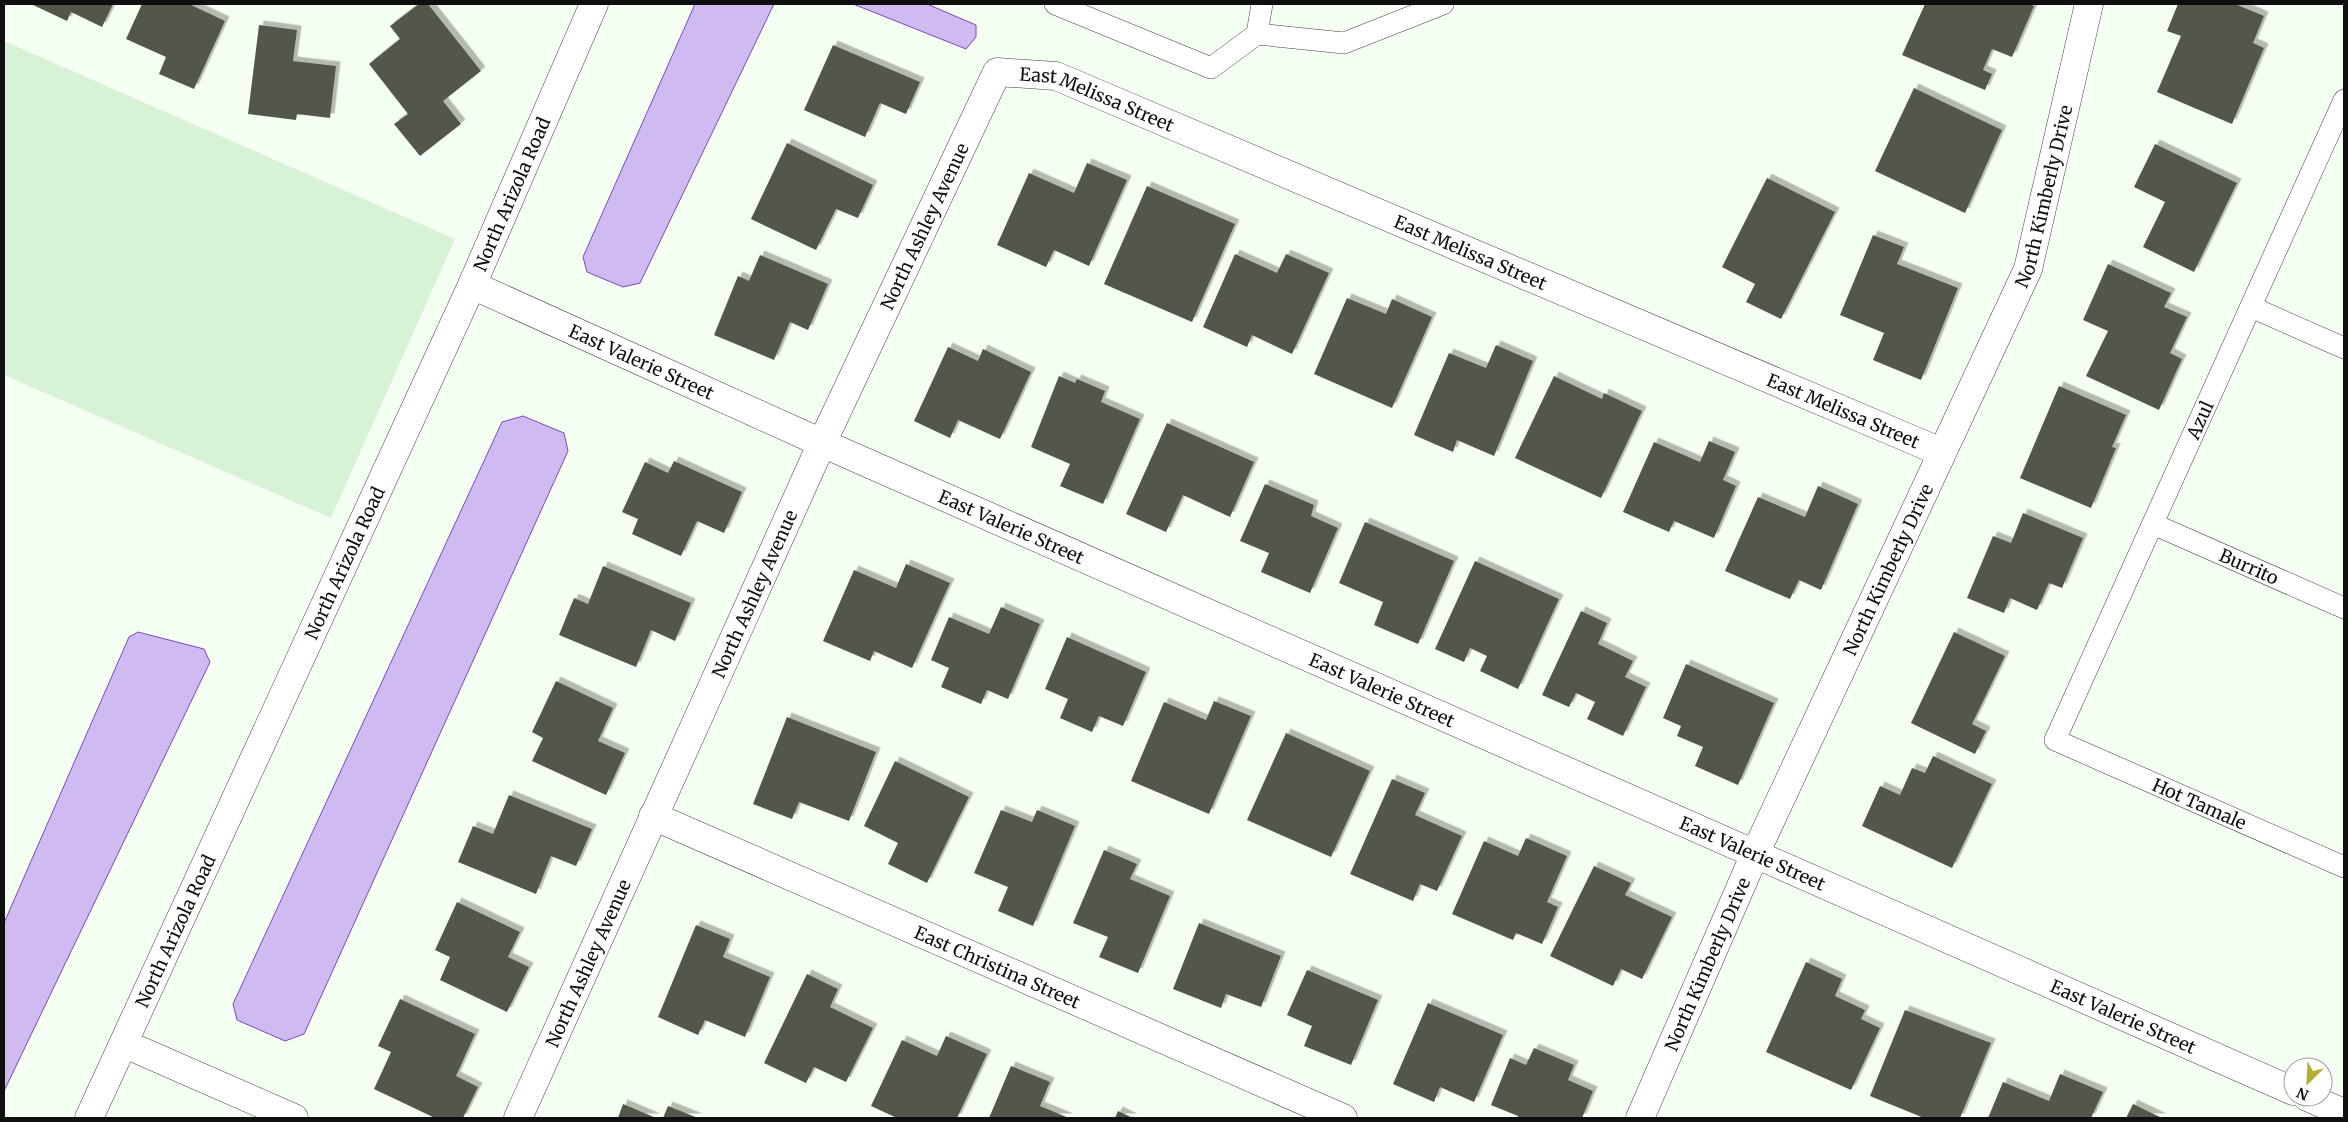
<svg xmlns="http://www.w3.org/2000/svg" width="2348" height="1122" viewBox="0 0 2348 1122" font-family="Merriweather,serif">
	<style>
		.farmland { fill: #d7f2d4 }
		.water { fill: #cfbbf1; stroke: #7849c1 }
		.building { fill: #53574c; filter: url(#shadow) }
		.lines { fill: none; stroke-linecap: round; stroke-linejoin: round }
		.service-casing { stroke: #424242; stroke-width: 22 }
		.minor-casing { stroke: #424242; stroke-width: 29 }
		.tertiary-casing { stroke: #424242; stroke-width: 29 }
		.service { stroke: #fff; stroke-width: 21 }
		.minor { stroke: #fff; stroke-width: 28 }
		.tertiary { stroke: #fff; stroke-width: 28 }
		.labels { text-anchor: middle; dominant-baseline: central; stroke-width: 5; stroke-linejoin: round; paint-order: stroke }
		.street-label { font-size: 18px; fill: #0f0f0f; stroke: #fff }
	</style>
	<defs>
		<filter id="shadow"><feDropShadow dx="4.5" dy="-4.5" stdDeviation="0" flood-color="#0004"/></filter>
	</defs>
	<rect width="100%" height="100%" fill="#f5fef2"/>
	<path class="farmland" d="M4 41 455 239 331 518 4 375Z"/>
	<g class="water">
		<path d="M695 4H774L640 283 623 287 587 272 583 257Z"/>
		<path d="M853 4H927L976 25V37L966 49Z"/>
		<path d="M523 416 564 433 568 451 304 1034 285 1041 237 1020 233 1004 502 422Z"/>
		<path d="M138 632 204 649 210 662 4 1091V923L129 637Z"/>
	</g>
	<g class="building">
		<path d="M31 4H113L102 27 71 12 67 21Z"/>
		<path d="M142 4H189L225 21 194 89 159 74 166 57 126 39Z"/>
		<path d="M419 4H428L481 71 443 101 461 124 420 156 394 124 408 114 369 64 400 39 390 26Z"/>
		<path d="M1925 4H2028L2034 6 2012 57 1992 49 1983 70 1992 74 1985 90 1902 55Z"/>
		<path d="M2178 4H2235L2264 16 2253 43 2264 48 2232 124 2157 92 2181 36 2167 31Z"/>
		<path d="M259 25 297 30 293 61 336 66 330 118 297 114 296 120 248 114Z"/>
		<path d="M833 45 920 82 906 114 880 103 865 137 804 110Z"/>
		<path d="M1914 88 2002 130 1965 213 1875 171Z"/>
		<path d="M787 143 873 185 858 218 836 209 816 250 751 219Z"/>
		<path d="M2155 144 2237 183 2194 272 2143 247 2165 202 2134 187Z"/>
		<path d="M1087 163 1127 180 1089 266 1054 250 1046 267 997 245 1029 173 1074 193Z"/>
		<path d="M1767 178 1835 212 1781 319 1746 302 1755 284 1722 267Z"/>
		<path d="M1147 186 1235 224 1192 322 1104 284Z"/>
		<path d="M1873 235 1904 247 1897 264 1958 288 1921 380 1873 360 1884 333 1840 315Z"/>
		<path d="M1235 254 1277 273 1286 254 1329 273 1292 354 1252 335 1247 347 1203 327Z"/>
		<path d="M760 255 828 284 808 330 790 322 774 360 714 335 738 276 749 281Z"/>
		<path d="M2108 264 2171 293 2164 307 2187 317 2170 353 2182 359 2159 410 2086 376 2108 331 2083 320Z"/>
		<path d="M1347 298 1386 314 1392 299 1432 317 1392 408 1314 374Z"/>
		<path d="M1496 345 1533 361 1494 456 1457 440 1453 452 1414 435 1449 353 1486 368Z"/>
		<path d="M948 347 978 361 983 349 1031 372 1000 439 958 420 950 438 914 421Z"/>
		<path d="M1059 376 1075 383 1077 379 1105 391 1101 402 1140 419 1103 504 1060 486 1070 464 1031 447Z"/>
		<path d="M1554 376 1602 399 1604 393 1642 411 1601 498 1515 458Z"/>
		<path d="M2059 386 2126 415 2112 447 2116 448 2091 508 2020 478Z"/>
		<path d="M1167 423 1254 462 1230 517 1183 495 1166 532 1126 514Z"/>
		<path d="M1709 441 1735 452 1723 480 1736 486 1714 538 1674 521 1669 532 1623 512 1654 442 1700 462Z"/>
		<path d="M674 461 742 492 724 533 697 521 681 556 632 534 638 519 622 512 645 462 668 473Z"/>
		<path d="M1265 484 1314 505 1311 516 1338 528 1310 593 1261 572 1269 553 1240 541Z"/>
		<path d="M1818 486 1858 504 1821 590 1799 580 1790 599 1725 571 1758 497 1805 517Z"/>
		<path d="M2023 513 2083 538 2062 588 2049 583 2037 610 2010 598 2004 613 1967 598 1993 536 2011 543Z"/>
		<path d="M1365 522 1454 561 1418 644 1374 625 1383 602 1339 583Z"/>
		<path d="M1475 561 1559 599 1518 689 1480 671 1487 656 1470 648 1464 662 1435 649Z"/>
		<path d="M906 564 950 583 912 668 874 651 870 661 823 641 854 570 896 588Z"/>
		<path d="M603 566 691 603 675 641 651 630 636 667 559 635 574 598 588 604Z"/>
		<path d="M1001 607 1040 624 1008 699 987 690 981 704 941 687 949 668 931 660 949 617 989 634Z"/>
		<path d="M1581 611 1607 623 1598 644 1633 661 1625 677 1646 687 1623 736 1587 719 1595 702 1576 693 1569 707 1542 695Z"/>
		<path d="M1954 632 2005 656 1972 724 1986 731 1975 754 1911 723Z"/>
		<path d="M1067 637 1146 672 1123 726 1099 716 1092 732 1060 718 1068 699 1045 689Z"/>
		<path d="M1686 664 1774 703 1738 785 1695 766 1703 747 1677 736 1681 726 1663 718Z"/>
		<path d="M556 681 613 708 598 741 625 753 606 795 532 761 543 738 532 732Z"/>
		<path d="M1214 701 1251 716 1209 814 1131 781 1164 702 1206 720Z"/>
		<path d="M787 717 876 752 849 821 799 802 792 819 753 804Z"/>
		<path d="M1286 733 1370 771 1331 857 1247 820Z"/>
		<path d="M1933 756 1992 784 1952 868 1862 826 1880 786 1900 795 1912 768 1925 773Z"/>
		<path d="M895 761 969 797 927 883 888 864 898 843 864 826Z"/>
		<path d="M1392 779 1425 793 1415 815 1462 836 1437 891 1420 884 1413 901 1350 874Z"/>
		<path d="M509 795 592 829 576 866 551 856 536 894 458 862 473 826 493 834Z"/>
		<path d="M1001 810 1032 822 1037 810 1075 826 1033 926 998 911 1008 887 974 873Z"/>
		<path d="M1526 838 1567 856 1547 902 1558 907 1542 944 1516 933 1513 940 1452 914 1484 841 1518 856Z"/>
		<path d="M1104 850 1137 864 1130 879 1170 896 1138 973 1099 957 1108 937 1073 923Z"/>
		<path d="M1594 866 1631 883 1625 895 1672 917 1642 979 1621 969 1613 986 1550 956Z"/>
		<path d="M457 902 520 932 508 957 529 967 507 1012 440 980 450 957 435 950Z"/>
		<path d="M1199 923 1281 956 1261 1007 1226 994 1221 1008 1173 989Z"/>
		<path d="M696 925 730 939 723 957 770 977 745 1037 705 1020 698 1035 658 1017Z"/>
		<path d="M1806 962 1842 979 1835 996 1865 1010 1861 1019 1880 1028 1851 1090 1766 1052Z"/>
		<path d="M1307 970 1378 1000 1351 1065 1304 1046 1312 1026 1287 1015Z"/>
		<path d="M807 974 838 989 830 1007 873 1028 846 1082 814 1067 806 1083 764 1063Z"/>
		<path d="M400 999 475 1034 456 1076 478 1087 463 1118H435L374 1089 391 1052 378 1046Z"/>
		<path d="M1428 1003 1503 1035 1474 1102 1440 1087 1434 1102 1393 1084Z"/>
		<path d="M1905 1010 1991 1043 1960 1118H1924L1870 1096Z"/>
		<path d="M946 1036 987 1054 957 1118H897L871 1106 902 1040 937 1056Z"/>
		<path d="M1534 1048 1574 1065 1568 1080 1593 1091 1582 1118H1518V1116L1491 1105 1510 1058 1526 1065Z"/>
		<path d="M1011 1066 1050 1082 1040 1106 1069 1118H989Z"/>
		<path d="M2060 1074 2103 1092 2091 1118H1988L2003 1082 2049 1101Z"/>
		<path d="M623 1104 656 1118H618Z"/>
		<path d="M2133 1104 2162 1118H2126Z"/>
		<path d="M668 1106 698 1118H663Z"/>
		<path d="M1118 1111 1133 1118H1115Z"/>
	</g>
	<g class="lines">
		<defs>
			<g id="service">
				<path d="M1055 4 1211 68 1257 34 1262 4"/>
				<path d="M1257 34 1344 43 1443 4"/>
				<path id="s1" d="M2344 100 2055 740 2344 867"/>
				<path d="M2251 307 2344 348"/>
				<path id="s2" d="M2153 524 2344 608"/>
			</g>
			<g id="minor">
				<path id="s3" d="M472 285 822 443 2293 1091"/>
				<path id="s4" d="M653 816 1343 1118"/>
				<path d="M125 1044 294 1118"/>
				<path d="M2307 1097 2344 1113"/>
				<path id="s5" d="M518 1118 822 443 997 72 1056 76 1941 452"/>
				<path id="s6" d="M1640 1118 1755 854 2028 269 2089 4"/>
			</g>
			<g id="tertiary">
				<path id="s7" d="M89 1118 472 285 594 4"/>
			</g>
		</defs>
		<use href="#service" class="service-casing"/>
		<use href="#minor" class="minor-casing"/>
		<use href="#tertiary" class="tertiary-casing"/>
		<use href="#service" class="service"/>
		<use href="#minor" class="minor"/>
		<use href="#tertiary" class="tertiary"/>
	</g>
	<g class="labels">
		<g class="street-label">
			<text stroke="none"><textPath href="#s5" startOffset="1255">East Melissa Street</textPath></text>
			<text stroke="none"><textPath href="#s7" startOffset="1016">North Arizola Road</textPath></text>
			<text stroke="none"><textPath href="#s6" startOffset="1008">North Kimberly Drive</textPath></text>
			<text stroke="none"><textPath href="#s5" startOffset="980">North Ashley Avenue</textPath></text>
			<text stroke="none"><textPath href="#s5" startOffset="1660">East Melissa Street</textPath></text>
			<text stroke="none"><textPath href="#s3" startOffset="186">East Valerie Street</textPath></text>
			<text stroke="none"><textPath href="#s5" startOffset="2065">East Melissa Street</textPath></text>
			<text transform="translate(2200 420) rotate(-66)">Azul</text>
			<text stroke="none"><textPath href="#s3" startOffset="591">East Valerie Street</textPath></text>
			<text stroke="none"><textPath href="#s7" startOffset="611">North Arizola Road</textPath></text>
			<text stroke="none"><textPath href="#s2" startOffset="105">Burrito</textPath></text>
			<text stroke="none"><textPath href="#s6" startOffset="602">North Kimberly Drive</textPath></text>
			<text stroke="none"><textPath href="#s5" startOffset="575">North Ashley Avenue</textPath></text>
			<text stroke="none"><textPath href="#s3" startOffset="996">East Valerie Street</textPath></text>
			<text stroke="none"><textPath href="#s1" startOffset="860">Hot Tamale</textPath></text>
			<text stroke="none"><textPath href="#s3" startOffset="1401">East Valerie Street</textPath></text>
			<text stroke="none"><textPath href="#s7" startOffset="206">North Arizola Road</textPath></text>
			<text stroke="none"><textPath href="#s5" startOffset="170">North Ashley Avenue</textPath></text>
			<text stroke="none"><textPath href="#s6" startOffset="168">North Kimberly Drive</textPath></text>
			<text stroke="none"><textPath href="#s4" startOffset="376">East Christina Street</textPath></text>
			<text stroke="none"><textPath href="#s3" startOffset="1806">East Valerie Street</textPath></text>
		</g>
	</g>
	<rect width="2348" height="1122" fill="none" stroke="#0f0f0f" stroke-width="10"/>
	<g transform="translate(2308 1082) rotate(204)"><circle r="24" fill="#ffffff" stroke="#9f9f9f"/>
	<path d="M0-4L9 19L0 12L-9 19Z" fill="#b3ac33"/>
	<text y="-8" font-size="14" font-weight="bold" text-anchor="middle" fill="#0f0f0f">N</text>
	</g>
</svg>
